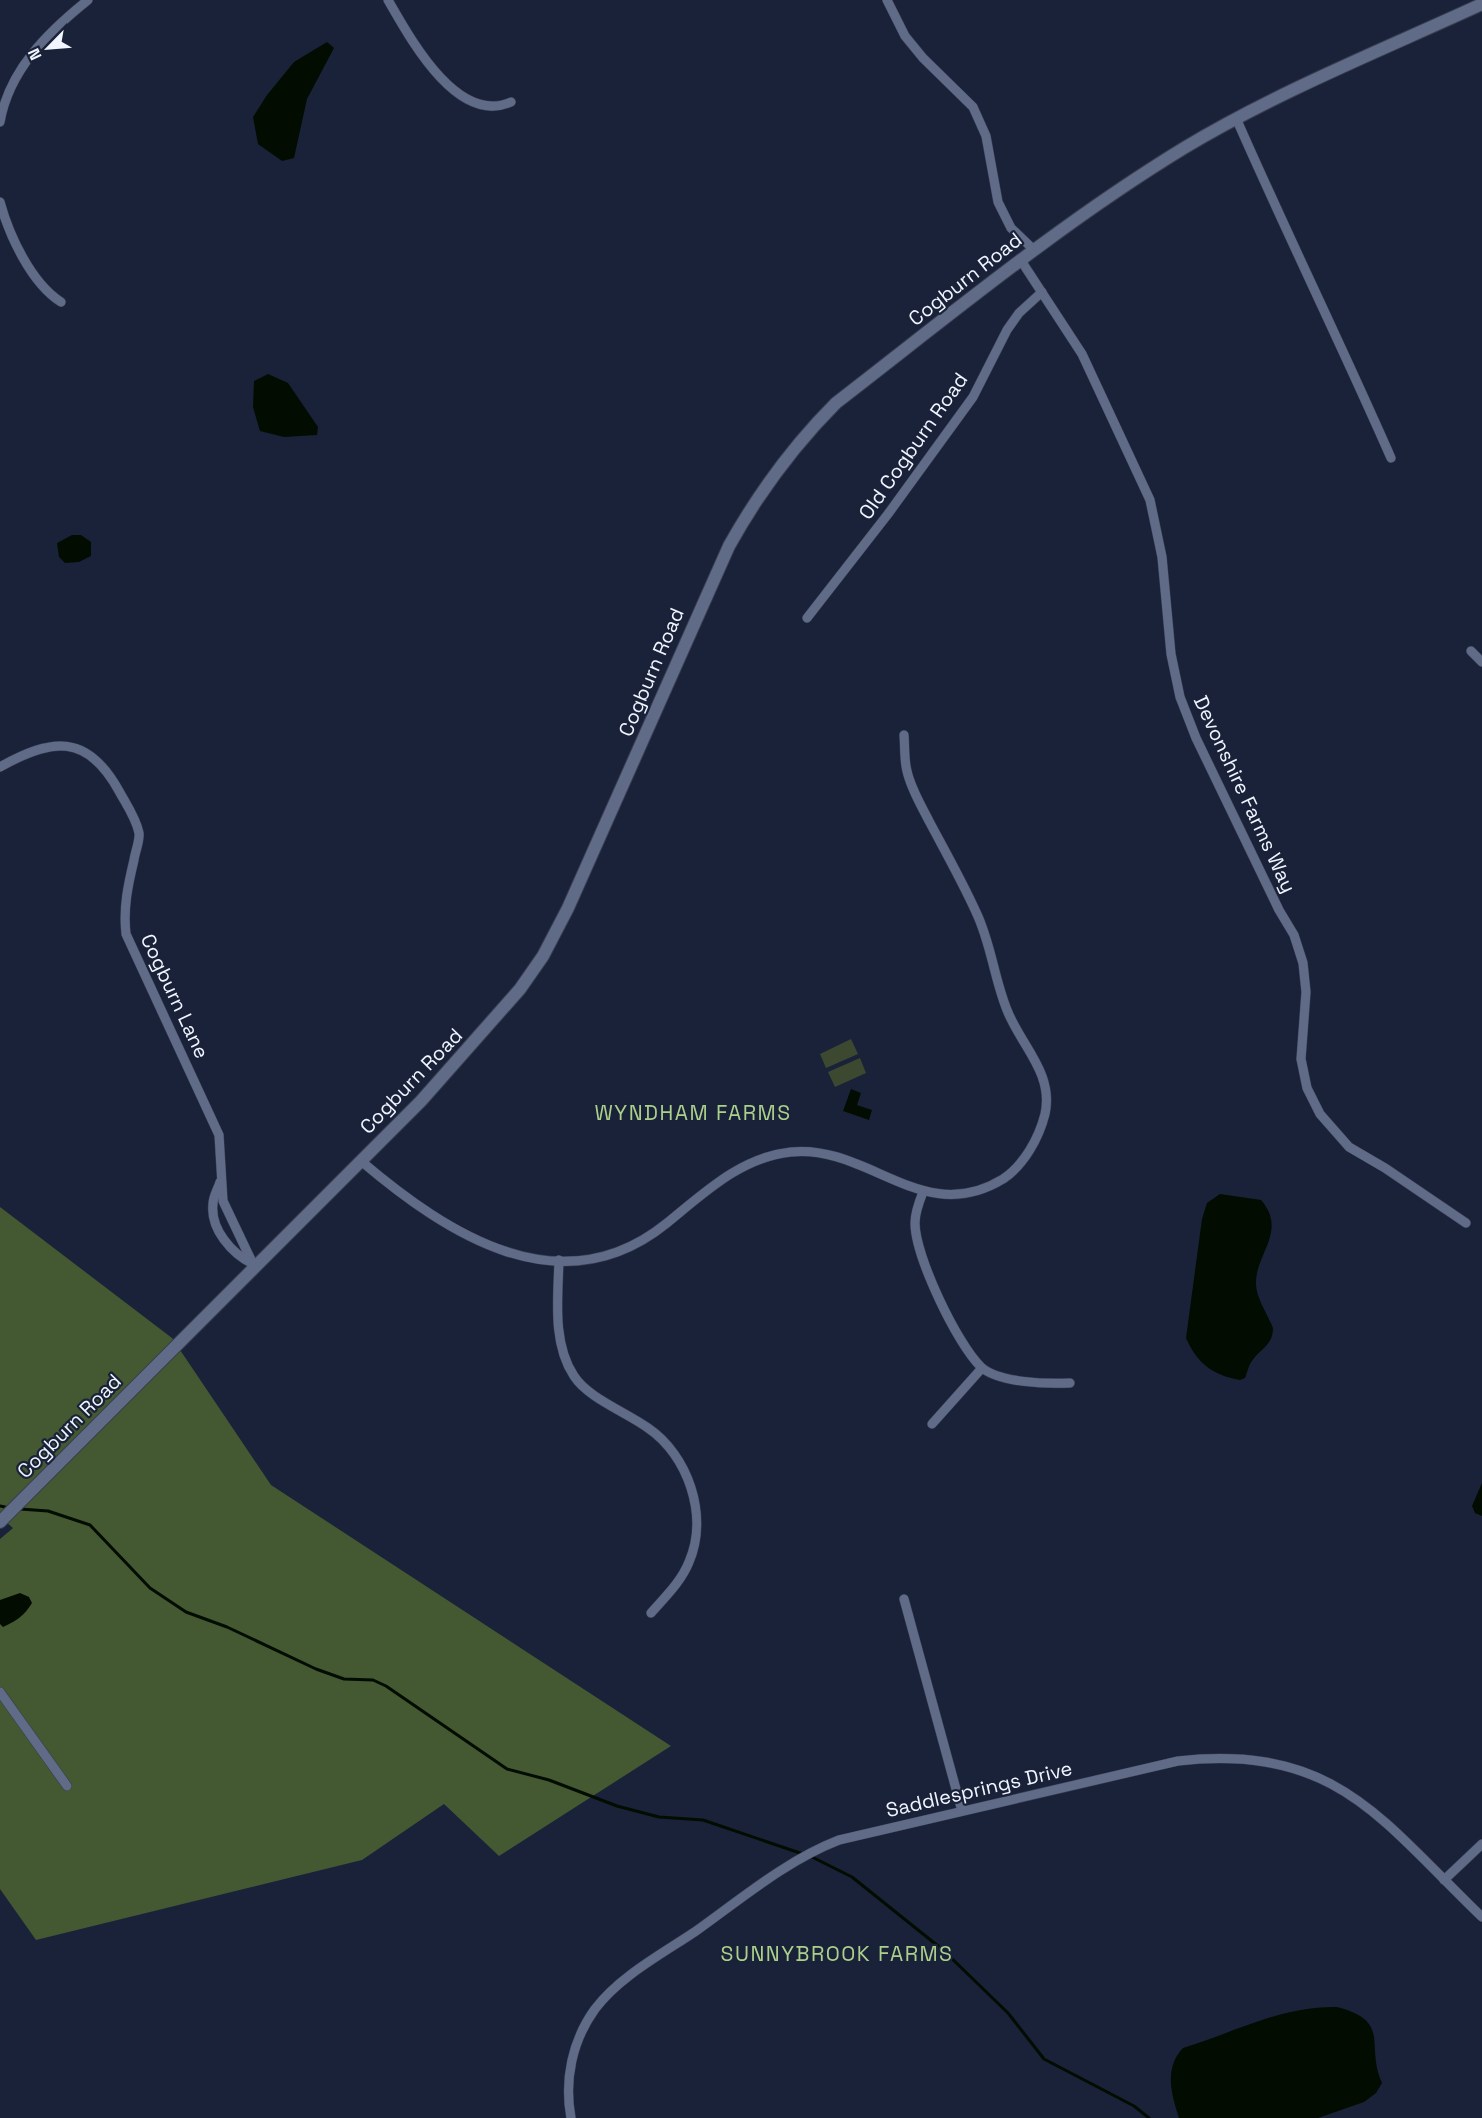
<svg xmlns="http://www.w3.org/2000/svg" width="1482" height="2118" viewBox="0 0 1482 2118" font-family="'Space Grotesk',sans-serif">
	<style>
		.green { fill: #3c4930 }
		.forest { fill: #445831 }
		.water { fill: #030c00 }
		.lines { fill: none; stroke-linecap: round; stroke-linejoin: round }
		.stream { stroke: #030c00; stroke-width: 3 }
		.minor-casing { stroke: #393e51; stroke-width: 10 }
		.tertiary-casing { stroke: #393e51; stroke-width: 14 }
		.minor { stroke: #606b87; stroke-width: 9 }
		.tertiary { stroke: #606b87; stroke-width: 12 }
		.labels { text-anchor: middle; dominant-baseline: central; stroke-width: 4.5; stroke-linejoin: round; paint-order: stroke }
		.street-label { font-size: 20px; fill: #f0f5ff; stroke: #192239 }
		.neighbourhood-label { font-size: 21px; letter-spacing: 1.5px; fill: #acd08b; stroke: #192239 }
	</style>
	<rect width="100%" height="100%" fill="#192239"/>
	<g class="green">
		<path d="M851 1039 858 1054 826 1068 820 1054Z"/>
		<path d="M860 1058 866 1073 835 1087 828 1072Z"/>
	</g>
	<path class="forest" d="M0 1207 172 1338 271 1485 671 1746 499 1856 444 1804 362 1860 36 1940 0 1889V1539L13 1528 0 1517Z"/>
	<g class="water">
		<path d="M327 42 334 48 307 99 294 158 282 161 258 144 253 117 267 95 294 62Z"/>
		<path d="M268 374 288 383 318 427 317 435 284 437 260 431 253 407 254 381Z"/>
		<path d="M72 535H81L91 542V556L79 562 65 563 59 557 57 543Z"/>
		<path d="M851 1089 861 1093 857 1105 872 1110 869 1120 843 1111Z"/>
		<path d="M1220 1194 1261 1200C1288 1231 1255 1254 1256 1284 1256 1298 1268 1315 1273 1328 1273 1347 1258 1349 1250 1364 1248 1368 1247 1373 1245 1378L1240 1380C1212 1375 1197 1363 1186 1338L1202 1219 1207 1203Z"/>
		<path d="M1482 1483V1516L1475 1513 1472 1506Z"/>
		<path d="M20 1593 29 1597 32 1603C24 1616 16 1621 3 1627L0 1624V1600Z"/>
		<path d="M1337 2007C1392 2021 1365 2045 1382 2083L1376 2093 1364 2102 1318 2118H1179C1171 2093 1164 2068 1183 2048 1236 2032 1280 2006 1337 2007Z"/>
	</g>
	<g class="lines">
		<g class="stream">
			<path d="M0 1506 10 1508"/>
			<path d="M20 1509 48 1511 90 1525 150 1588 186 1612 227 1627 316 1669 344 1679 373 1680 386 1686 507 1769 549 1780 617 1806 659 1817 703 1820 803 1854"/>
			<path d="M810 1856 852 1877 943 1950 1008 2013 1044 2059 1134 2106 1149 2118"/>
		</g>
		<defs>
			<g id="minor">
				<path d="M388 0C410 38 457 126 511 102"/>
				<path d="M887 0 905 36 923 58 973 107 986 136 998 202 1011 228 1033 249"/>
				<path d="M1236 118C1286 232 1341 344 1391 458"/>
				<path d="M0 122C9 70 48 32 88 0"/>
				<path d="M0 202C9 235 31 283 61 302"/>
				<path d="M1020 259 1082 354 1150 500 1162 557 1171 654 1180 697 1196 738 1279 910 1294 935 1303 963 1306 992 1301 1059 1307 1088 1320 1114 1349 1147 1385 1168 1466 1223"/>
				<path d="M807 618 888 514 973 397 1007 330 1019 313 1042 292"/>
				<path d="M1471 651 1482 662"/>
				<path d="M0 767C52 738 87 733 119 791 126 804 136 818 139 833 140 841 135 852 134 860 128 885 123 908 126 934L219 1135 223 1201 253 1264"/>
				<path d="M361 1161C447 1234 561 1309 667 1223 704 1193 741 1157 791 1152 869 1144 923 1228 1003 1179 1024 1165 1039 1138 1045 1114 1054 1073 1021 1046 1007 1010 994 978 991 943 976 912 962 881 945 851 929 821 921 805 911 789 907 771 904 760 905 747 904 735"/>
				<path d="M220 1182C218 1189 213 1196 213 1204 210 1229 232 1254 253 1264"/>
				<path d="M923 1192C919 1202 915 1213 915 1223 915 1256 957 1344 981 1367 999 1383 1047 1384 1070 1383"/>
				<path d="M559 1260C558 1297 552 1343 574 1376 588 1398 626 1412 648 1428 688 1455 709 1516 689 1562 681 1582 665 1597 651 1613"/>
				<path d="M932 1424 982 1368"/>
				<path d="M904 1599 962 1811"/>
				<path d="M0 1692 67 1786"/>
				<path d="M1444 1880 1482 1844"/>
				<path d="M571 2118C564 2080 572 2041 595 2009 620 1976 662 1954 696 1931 741 1899 787 1860 839 1840L1178 1761C1336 1744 1380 1819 1482 1917"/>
			</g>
			<path id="tertiary" d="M0 1522 421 1101 520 989 543 956 568 908 729 546C758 494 794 445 836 403 950 315 1061 223 1184 148 1279 91 1382 50 1482 4"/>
		</defs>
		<use href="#minor" class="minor-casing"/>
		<use href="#tertiary" class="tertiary-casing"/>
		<use href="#minor" class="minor"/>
		<use href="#tertiary" class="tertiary"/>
	</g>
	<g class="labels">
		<g class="street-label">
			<text transform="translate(965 279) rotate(-38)">Cogburn Road</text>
			<text transform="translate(913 446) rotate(-55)">Old Cogburn Road</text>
			<text transform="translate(651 672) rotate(-67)">Cogburn Road</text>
			<text transform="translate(1245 794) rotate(65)">Devonshire Farms Way</text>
			<text transform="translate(175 996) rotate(65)">Cogburn Lane</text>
			<text transform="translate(411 1081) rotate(-46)">Cogburn Road</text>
			<text transform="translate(69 1426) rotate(-45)">Cogburn Road</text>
			<text transform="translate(979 1789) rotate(-13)">Saddlesprings Drive</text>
		</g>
		<g class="neighbourhood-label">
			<text x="693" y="1112">WYNDHAM FARMS</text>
			<text x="837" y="1953">SUNNYBROOK FARMS</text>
		</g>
	</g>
	<g transform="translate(48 48) rotate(245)" stroke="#192239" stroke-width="4.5" paint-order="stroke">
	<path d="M0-4.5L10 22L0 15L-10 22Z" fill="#f0f5ff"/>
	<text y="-9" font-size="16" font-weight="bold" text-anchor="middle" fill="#f0f5ff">N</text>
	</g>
</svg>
